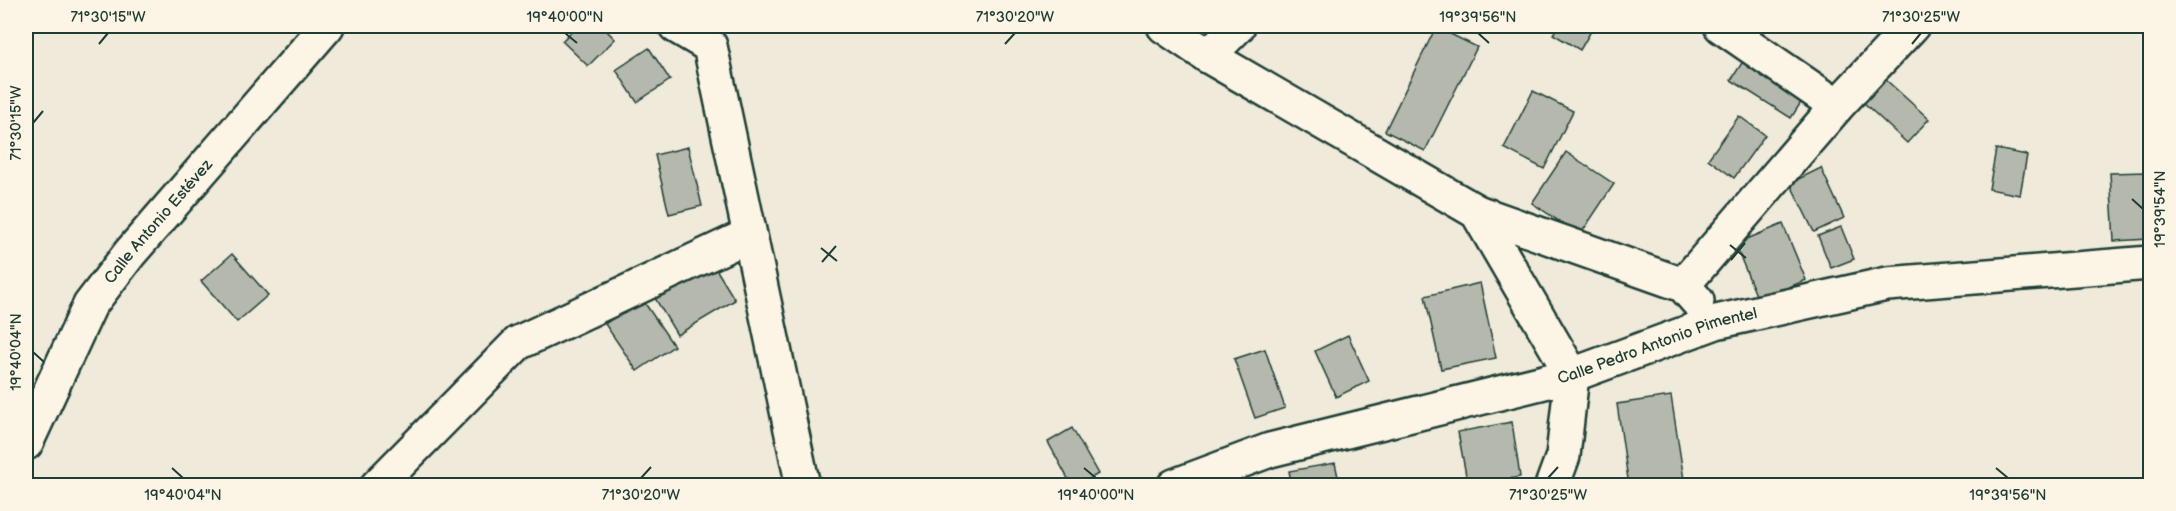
<svg xmlns="http://www.w3.org/2000/svg" width="2176" height="511" viewBox="0 0 2176 511" font-family="'Balsamiq Sans',sans-serif">
	<style>
		.building { fill: #b5b9ad; stroke: #1f3d34; stroke-width: 1.5 }
		.lines { fill: none; stroke-linecap: round; stroke-linejoin: round }
		.street-casing { stroke: #1f3d34; stroke-width: 38 }
		.secondary-casing { stroke: #1f3d34; stroke-width: 38 }
		.street { stroke: #fcf5e5; stroke-width: 33 }
		.secondary { stroke: #fcf5e5; stroke-width: 33 }
		.ticks { fill: none; stroke: #1f3d34; stroke-width: 2 }
		.labels { text-anchor: middle; dominant-baseline: central; stroke-width: 4.5; stroke-linejoin: round; paint-order: stroke }
		.street-label { font-size: 16px; fill: #1f3d34; stroke: #fcf5e5 }
		.neatline { fill: none; stroke: #1f3d34; stroke-width: 2 }
		.ticks-label { font-size: 15px; text-anchor: middle; fill: #1f3d34 }
	</style>
	<rect width="100%" height="100%" fill="#efeada"/>
	<filter id="ink" filterUnits="userSpaceOnUse"><feTurbulence type="fractalNoise" baseFrequency=".0167" numOctaves="2"/><feDisplacementMap in="SourceGraphic" scale="12" xChannelSelector="R" yChannelSelector="G"/><feConvolveMatrix kernelMatrix="1 2 1 2 8 2 1 2 1" color-interpolation-filters="sRGB"/></filter>
	<g filter="url(#ink)">
		<g class="building">
			<path d="M577 26H602L615 39 588 66 562 41Z"/>
			<path d="M1558 26H1594L1580 50 1553 34Z"/>
			<path d="M1436 27 1477 47 1425 151 1385 131Z"/>
			<path d="M649 48 670 80 637 102 616 70Z"/>
			<path d="M1747 55 1807 93 1791 118 1731 80Z"/>
			<path d="M1885 79 1929 119 1907 143 1864 103Z"/>
			<path d="M1533 91 1573 111 1544 169 1504 148Z"/>
			<path d="M1739 116 1765 135 1734 178 1708 159Z"/>
			<path d="M688 147 702 206 669 214 655 155Z"/>
			<path d="M1996 149 2027 155 2020 195 1989 189Z"/>
			<path d="M1566 152 1614 184 1580 235 1532 203Z"/>
			<path d="M1821 168 1844 218 1814 232 1790 183Z"/>
			<path d="M2146 172 2149 239 2114 241 2110 173Z"/>
			<path d="M1783 224 1806 280 1758 300 1735 244Z"/>
			<path d="M1841 227 1854 259 1831 268 1818 236Z"/>
			<path d="M232 254 268 295 237 322 201 281Z"/>
			<path d="M710 259 735 300 677 335 652 293Z"/>
			<path d="M1480 283 1496 358 1441 369 1425 296Z"/>
			<path d="M642 299 674 346 637 371 605 324Z"/>
			<path d="M1348 335 1369 381 1336 397 1315 351Z"/>
			<path d="M1265 349 1285 408 1255 418 1234 359Z"/>
			<path d="M1671 396 1685 486H1629L1617 404Z"/>
			<path d="M1512 422 1520 477 1468 486 1458 432Z"/>
			<path d="M1072 428 1098 474 1078 486H1072L1048 442Z"/>
			<path d="M1335 463 1340 486H1292L1289 471Z"/>
		</g>
		<g class="lines">
			<defs>
				<g id="street">
					<path d="M676 26 710 46 803 486"/>
					<path d="M1164 26 1208 56 1477 212 1572 375 1563 456 1552 486"/>
					<path d="M1721 26 1837 106"/>
					<path d="M1208 56 1238 26"/>
					<path d="M1477 212 1683 285 1697 301"/>
					<path d="M1683 285 1837 106 1912 26"/>
					<path d="M377 486 518 343 749 235"/>
					<path id="s1" d="M1174 486 1270 450 1572 375 1716 322 1887 284 2150 263"/>
				</g>
				<g id="secondary">
					<path id="s2" d="M26 443 90 305 130 253 327 26"/>
				</g>
			</defs>
			<use href="#street" class="street-casing"/>
			<use href="#secondary" class="secondary-casing"/>
			<use href="#street" class="street"/>
			<use href="#secondary" class="secondary"/>
		</g>
	</g>
	<path class="ticks" d="M565 33 577 43M1478 33 1489 43M99 44 108 33M1005 44 1015 33M1912 44 1921 33M33 123 43 111M2132 199 2143 209M1730 245 1746 258M821 248 837 261M1731 260 1745 243M822 262 836 246M33 352 44 362M172 468 183 478M1084 468 1096 478M1996 468 2008 478M641 478 651 467M1548 478 1558 467"/>
	<g class="labels">
		<g class="street-label">
			<text stroke="none"><textPath href="#s2" startOffset="260">Calle Antonio Estévez</textPath></text>
			<text stroke="none"><textPath href="#s1" startOffset="504">Calle Pedro Antonio Pimentel</textPath></text>
		</g>
	</g>
	<rect width="2176" height="511" fill="none" stroke="#fcf5e5" stroke-width="66"/>
	<rect x="33" y="33" width="2110" height="445" class="neatline"/>
	<g class="ticks-label">
		<text x="108" y="22">71°30'15"W</text>
		<text x="565" y="22">19°40'00"N</text>
		<text x="1015" y="22">71°30'20"W</text>
		<text x="1478" y="22">19°39'56"N</text>
		<text x="1921" y="22">71°30'25"W</text>
		<text transform="translate(16 123) rotate(-90)" y="5">71°30'15"W</text>
		<text transform="translate(2160 209) rotate(-90)" y="5">19°39'54"N</text>
		<text transform="translate(16 352) rotate(-90)" y="5">19°40'04"N</text>
		<text x="183" y="500">19°40'04"N</text>
		<text x="641" y="500">71°30'20"W</text>
		<text x="1096" y="500">19°40'00"N</text>
		<text x="1548" y="500">71°30'25"W</text>
		<text x="2008" y="500">19°39'56"N</text>
	</g>
</svg>
